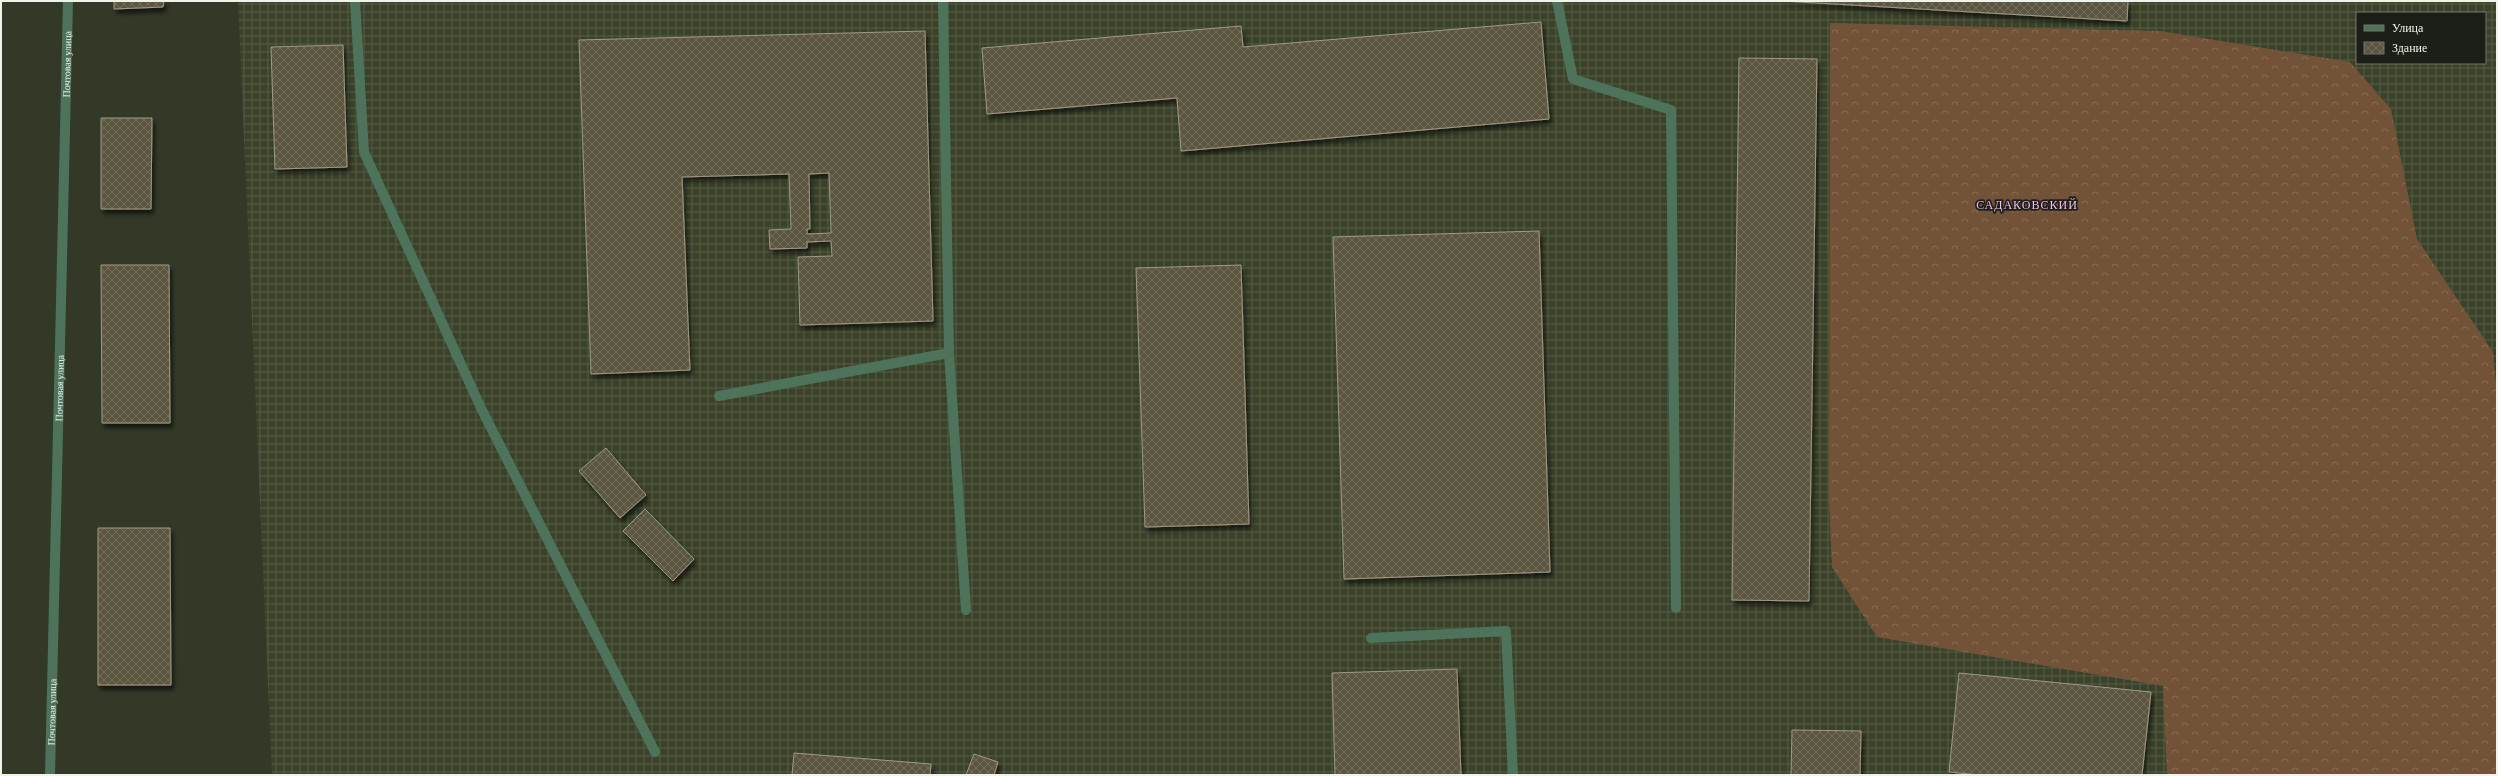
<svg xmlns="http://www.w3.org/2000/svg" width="2498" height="776" viewBox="0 0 2498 776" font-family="'Crimson Pro',serif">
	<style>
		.industrial { fill: url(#industrial-grid); fill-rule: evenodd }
		.forest { fill: url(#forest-crowns) }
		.building { fill: url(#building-cross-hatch); stroke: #a19a84; fill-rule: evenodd; filter: url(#shadow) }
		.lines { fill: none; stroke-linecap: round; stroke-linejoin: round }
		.service { stroke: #4d745a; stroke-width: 10 }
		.minor { stroke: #4d745a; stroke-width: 10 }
		.labels { text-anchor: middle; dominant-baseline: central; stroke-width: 3.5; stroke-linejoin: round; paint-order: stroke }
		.street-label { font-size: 10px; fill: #eff4e8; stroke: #1c1f17 }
		.quarter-label { font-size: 12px; letter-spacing: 1px; fill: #f9bcf4; stroke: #1c1f17 }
	</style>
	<defs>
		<pattern id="industrial-grid" width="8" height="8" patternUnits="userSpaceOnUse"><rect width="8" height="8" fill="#3a4229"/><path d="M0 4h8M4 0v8" fill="none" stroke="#575e48"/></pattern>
		<pattern id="forest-crowns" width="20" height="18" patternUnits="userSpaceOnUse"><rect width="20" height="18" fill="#735337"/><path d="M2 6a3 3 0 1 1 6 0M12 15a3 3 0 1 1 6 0" fill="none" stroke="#876c54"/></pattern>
		<pattern id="building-cross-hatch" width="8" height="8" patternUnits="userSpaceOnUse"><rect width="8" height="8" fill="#5b5541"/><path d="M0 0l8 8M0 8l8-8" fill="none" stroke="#736e5c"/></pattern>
		<filter id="shadow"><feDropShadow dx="2.5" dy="4.5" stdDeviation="2" flood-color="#0009"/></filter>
	</defs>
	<rect width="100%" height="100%" fill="#333927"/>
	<path class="industrial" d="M238 1H2497V775H272ZM2357 13H2485V63H2357Z"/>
	<path class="forest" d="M1830 23 2160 31 2350 62 2391 109 2417 239 2493 352 2497 394V775H2167L2163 686 1877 637 1832 567 1829 502Z"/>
	<g class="building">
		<path d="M114 1H164L163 7 114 9Z"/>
		<path d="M1782 1H2128L2127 21Z"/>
		<path d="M1541 22 1549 119 1181 151 1177 98 987 114 982 48 1241 26 1243 47Z"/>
		<path d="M925 31 933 321 800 325 798 257 832 256 831 241 807 242V248L770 249 769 230 791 229 789 174 682 177 690 370 591 374 579 40ZM829 173 831 233 807 234V229H810L809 174Z"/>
		<path d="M343 45 347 167 275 169 271 47Z"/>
		<path d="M1739 58 1817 59 1809 601 1732 600Z"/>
		<path d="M101 118H152L151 209H101Z"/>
		<path d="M1539 231 1550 572 1344 579 1333 237Z"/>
		<path d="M101 265H169L170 423H102Z"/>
		<path d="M1241 265 1249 524 1145 527 1136 268Z"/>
		<path d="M606 448 646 495 620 518 579 471Z"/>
		<path d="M645 509 694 559 673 581 623 531Z"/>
		<path d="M98 528H170L171 685H98Z"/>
		<path d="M1457 669 1461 775H1335L1332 673Z"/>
		<path d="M1959 673 2151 692 2142 775H1979L1949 772Z"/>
		<path d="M1792 730 1861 731 1860 775H1791Z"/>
		<path d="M794 753 931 764 930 775H792Z"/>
		<path d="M974 754 998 762 994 775H966Z"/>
	</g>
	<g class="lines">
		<g class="service">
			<path d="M355 1 364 152 481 408 655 752"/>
			<path d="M943 1 949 353 966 610"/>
			<path d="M1557 1 1573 79 1671 110 1676 608"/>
			<path d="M719 396 949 353"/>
			<path d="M1371 638 1506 631 1513 775"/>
		</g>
		<path class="minor" id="s1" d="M50 775 68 1"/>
	</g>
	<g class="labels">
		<g class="street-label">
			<text stroke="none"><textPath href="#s1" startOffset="711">Почтовая улица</textPath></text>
			<text stroke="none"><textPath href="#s1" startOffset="387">Почтовая улица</textPath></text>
			<text stroke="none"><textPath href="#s1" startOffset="63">Почтовая улица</textPath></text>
		</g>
		<g class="quarter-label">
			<text x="2027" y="205">САДАКОВСКИЙ</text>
		</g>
	</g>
	<rect width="2498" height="776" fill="none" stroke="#eff4e8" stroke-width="4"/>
	<rect x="2356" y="12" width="130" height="52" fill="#1c1f17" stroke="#70746b"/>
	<rect x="2364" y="25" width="20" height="6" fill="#4d745a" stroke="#70746b"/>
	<text x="2392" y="32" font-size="12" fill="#eff4e8">Улица</text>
	<rect x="2364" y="42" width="20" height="12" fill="url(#building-cross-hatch)" stroke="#70746b"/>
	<text x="2392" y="52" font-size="12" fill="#eff4e8">Здание</text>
</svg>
